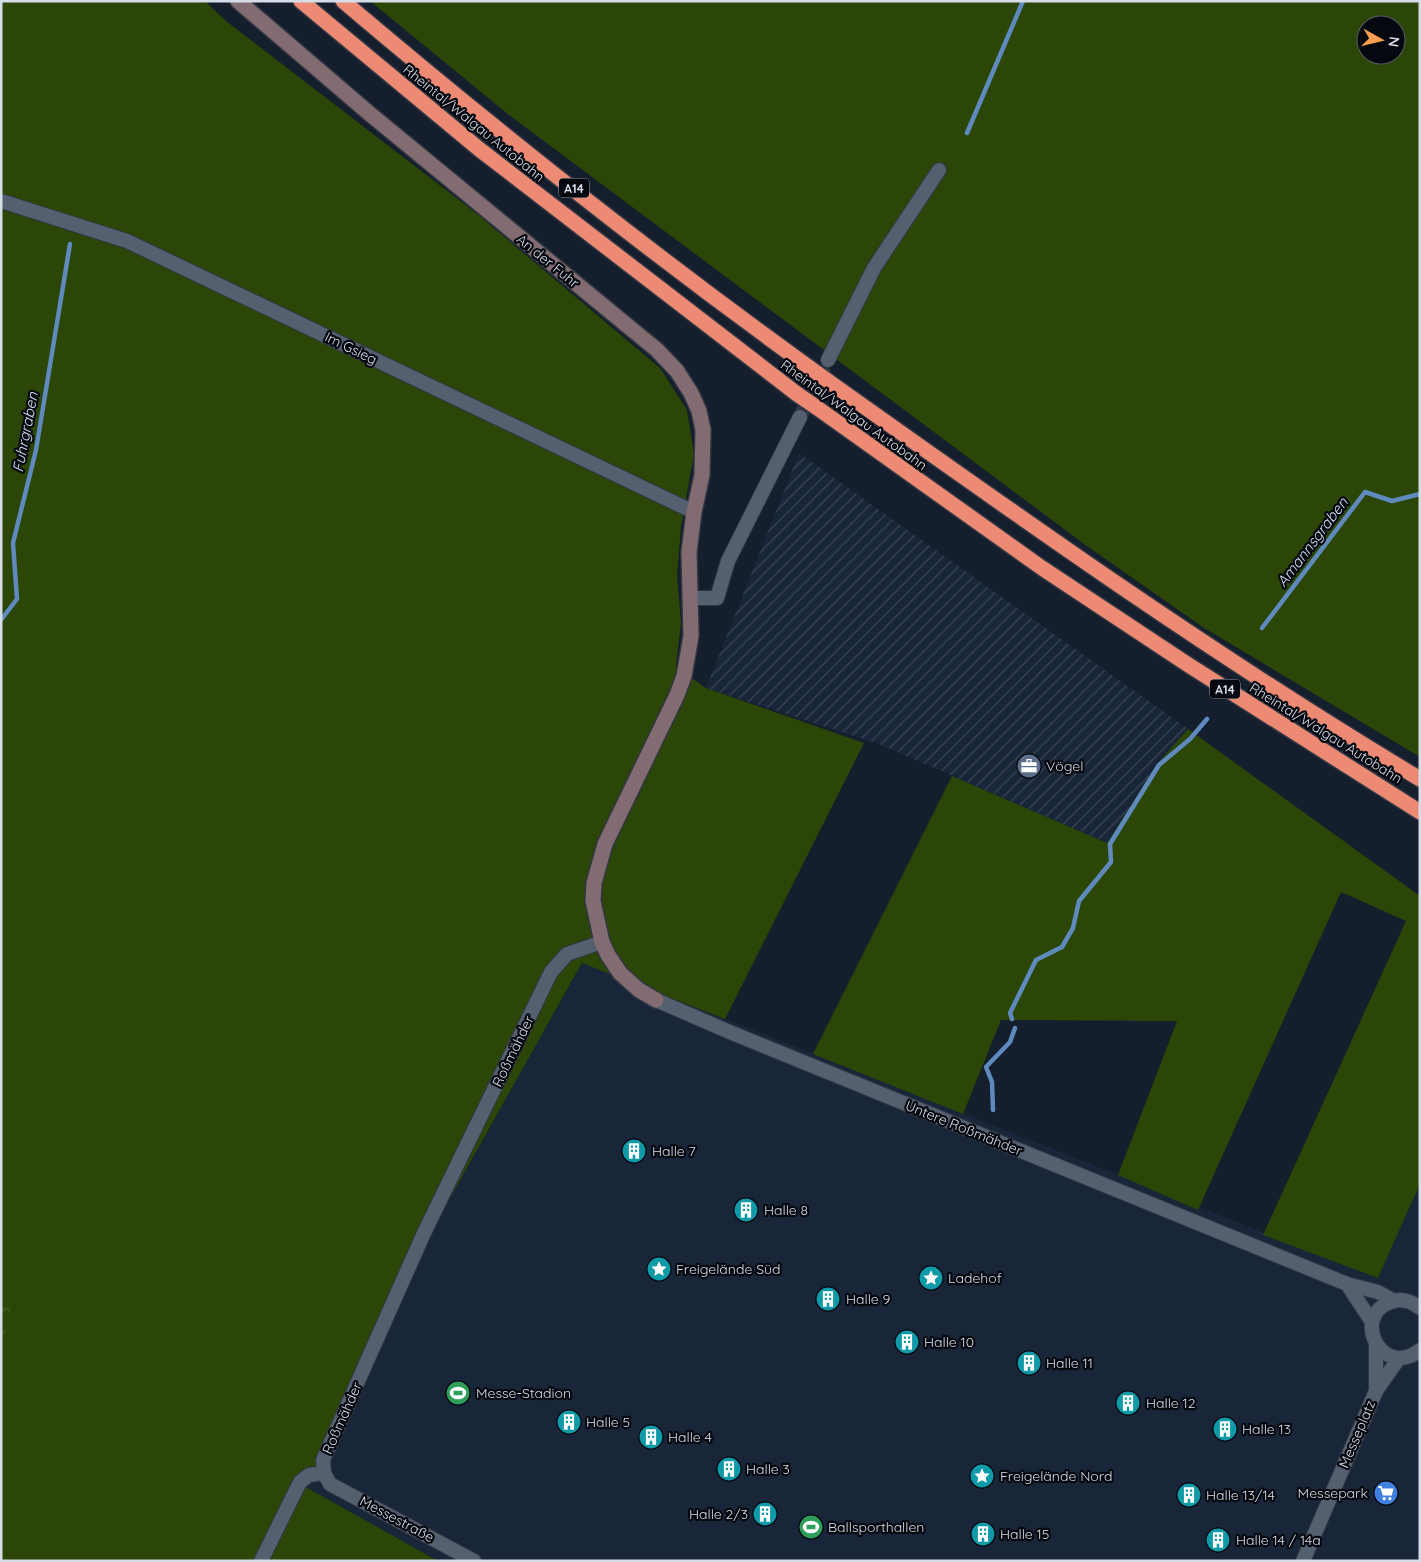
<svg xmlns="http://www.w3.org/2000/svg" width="1421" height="1562" viewBox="0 0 1421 1562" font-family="Quicksand,sans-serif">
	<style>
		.built { fill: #192639 }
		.industrial { fill: url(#industrial-furrows) }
		.grass { fill: #2b4607; fill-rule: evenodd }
		.forest { fill: url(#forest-crowns) }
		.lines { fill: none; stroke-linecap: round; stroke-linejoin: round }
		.stream { stroke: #5e8abe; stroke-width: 4.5 }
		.street-tunnel { stroke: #313b48; stroke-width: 14; stroke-dasharray: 14 7; stroke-linecap: butt }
		.street-casing { stroke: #313742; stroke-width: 16 }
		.secondary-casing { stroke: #313742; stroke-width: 18 }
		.highway-casing { stroke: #313742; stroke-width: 18 }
		.street { stroke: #545f70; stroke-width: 14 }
		.secondary { stroke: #826c71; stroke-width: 15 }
		.highway { stroke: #ed8a74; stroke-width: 15 }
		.highway-bridge-casing { stroke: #313742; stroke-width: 18; stroke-linecap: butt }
		.highway-bridge { stroke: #ed8a74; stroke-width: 15 }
		.labels { text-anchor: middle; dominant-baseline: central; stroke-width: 4.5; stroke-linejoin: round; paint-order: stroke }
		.shield { fill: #05080e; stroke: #979da6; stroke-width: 1 }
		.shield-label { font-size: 12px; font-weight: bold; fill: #d6dde7 }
		.street-label { font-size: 14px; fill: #d6dde7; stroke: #05080e }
		.poi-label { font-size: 14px; fill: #d6dde7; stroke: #05080e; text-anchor: start }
		.water-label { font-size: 15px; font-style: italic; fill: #d0e0f3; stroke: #05080e }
	</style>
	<defs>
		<pattern id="industrial-furrows" width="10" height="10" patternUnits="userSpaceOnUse" patternTransform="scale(1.25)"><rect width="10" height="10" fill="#192639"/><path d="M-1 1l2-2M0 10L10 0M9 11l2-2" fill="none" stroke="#3a4556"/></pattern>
		<pattern id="forest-crowns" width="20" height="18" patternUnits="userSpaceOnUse" patternTransform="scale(1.25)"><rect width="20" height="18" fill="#2b4607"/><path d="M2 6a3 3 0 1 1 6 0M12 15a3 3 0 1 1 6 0" fill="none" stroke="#49602b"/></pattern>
	</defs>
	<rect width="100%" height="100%" fill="#141e2c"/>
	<path class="built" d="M583 962 1378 1278 1420 1185V1561H438L306 1487 435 1225Z"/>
	<path class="industrial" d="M799 453 1188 729 1157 764 1107 843 879 744 706 688Z"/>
	<g class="grass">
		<path d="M1 1H205L226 21 476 213 660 368 687 410 694 454 681 527 677 576 681 622 676 667 706 688 864 743 725 1019 582 963 435 1225 306 1487 438 1561H1Z"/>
		<path d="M370 1H1420V757L1204 628 1084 544 509 115ZM1366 25H1396V55H1366Z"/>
		<path d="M1188 729 1420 896V1184L1378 1278 1263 1235 1406 921 1341 892 1198 1210 1118 1175 1177 1021 1001 1020 963 1114 813 1054 952 776 1107 843 1157 764Z"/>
	</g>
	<path class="forest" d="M1 1290 16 1293 1 1354Z"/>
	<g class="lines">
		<g class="stream">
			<path d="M967 133 1023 1"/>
			<path d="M1 620 17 599 13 543 36 450 70 244"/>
			<path d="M1262 628 1365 492 1392 501 1420 494"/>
			<path d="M1012 1019 1010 1013 1036 960 1062 947 1073 928 1079 901 1111 862 1110 844 1159 765 1190 739 1207 719"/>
			<path d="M993 1110 992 1082 986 1067 1010 1042 1015 1028"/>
		</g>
		<path class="street-tunnel" d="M800 417 828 360"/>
		<defs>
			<g id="street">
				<path d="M1 201 127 241 694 512"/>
				<path d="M828 360 874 268 939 170"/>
				<path d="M691 598H717L728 561 800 417"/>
				<path d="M656 1000 732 1033 1347 1284 1378 1292 1394 1301"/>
				<path d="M1347 1284 1372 1322"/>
				<path d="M1420 1308C1411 1301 1401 1298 1391 1302 1350 1316 1382 1380 1420 1350"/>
				<path d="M1376 1344V1390"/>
				<path d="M261 1561 300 1482 309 1475 324 1473"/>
				<path d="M474 1561 330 1484 324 1473 323 1460 424 1233 551 972 567 954 602 942"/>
				<path d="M1303 1561 1376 1391 1399 1358"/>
			</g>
			<path id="secondary" d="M238 1 370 114 657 350 677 371 691 393 699 411 703 430 702 475 694 512 689 552 691 636 684 676 677 695 605 844 594 883 593 901 602 942 608 955 620 973 639 990 656 1000"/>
			<g id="highway">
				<path d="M301 1 479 149 797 394"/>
				<path d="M343 1C494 129 649 252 810 368"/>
				<path d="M828 381C1022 519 1216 657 1420 779"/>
				<path d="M816 407 1042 568 1187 664 1420 812"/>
			</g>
		</defs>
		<use href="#street" class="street-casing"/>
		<use href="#secondary" class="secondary-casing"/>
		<use href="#highway" class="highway-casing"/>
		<use href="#street" class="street"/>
		<use href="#secondary" class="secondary"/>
		<use href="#highway" class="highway"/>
		<defs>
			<g id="highway-bridge">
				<path d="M810 368 828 381"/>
				<path d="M797 394 816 407"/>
			</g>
		</defs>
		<use href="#highway-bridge" class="highway-bridge-casing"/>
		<use href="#highway-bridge" class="highway-bridge"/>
	</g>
	<defs>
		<symbol id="office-disc" viewBox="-11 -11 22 22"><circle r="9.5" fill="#5c6f8a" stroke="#05080e"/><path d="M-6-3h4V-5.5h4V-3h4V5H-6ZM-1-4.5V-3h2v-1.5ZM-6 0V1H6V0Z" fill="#fff"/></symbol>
		<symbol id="building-disc" viewBox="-11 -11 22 22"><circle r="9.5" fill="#0f9aa8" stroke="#05080e"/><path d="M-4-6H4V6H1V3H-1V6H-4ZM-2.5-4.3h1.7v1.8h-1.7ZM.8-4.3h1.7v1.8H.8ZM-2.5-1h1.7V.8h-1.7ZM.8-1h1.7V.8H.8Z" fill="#fff"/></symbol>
		<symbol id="sight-disc" viewBox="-11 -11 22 22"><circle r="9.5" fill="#0f9aa8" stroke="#05080e"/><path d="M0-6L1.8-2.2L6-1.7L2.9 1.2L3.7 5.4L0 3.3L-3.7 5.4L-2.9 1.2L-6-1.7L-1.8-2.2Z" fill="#fff"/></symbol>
		<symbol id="stadium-disc" viewBox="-11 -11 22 22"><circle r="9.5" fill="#2e9e5b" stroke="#05080e"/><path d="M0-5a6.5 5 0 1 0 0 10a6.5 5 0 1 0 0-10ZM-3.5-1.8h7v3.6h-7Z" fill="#fff"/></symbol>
		<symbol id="supermarket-disc" viewBox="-11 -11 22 22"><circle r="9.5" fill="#3f7fe0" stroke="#05080e"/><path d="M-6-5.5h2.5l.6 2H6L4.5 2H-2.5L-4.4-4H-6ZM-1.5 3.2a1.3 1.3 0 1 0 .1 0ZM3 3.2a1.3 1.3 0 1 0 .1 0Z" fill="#fff"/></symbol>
	</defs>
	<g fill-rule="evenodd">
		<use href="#office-disc" x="1015" y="752" width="28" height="28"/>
		<use href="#building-disc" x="620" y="1137" width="28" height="28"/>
		<use href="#building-disc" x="732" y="1196" width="28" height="28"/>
		<use href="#sight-disc" x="645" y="1255" width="28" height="28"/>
		<use href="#sight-disc" x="917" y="1264" width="28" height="28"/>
		<use href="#building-disc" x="814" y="1285" width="28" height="28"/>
		<use href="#building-disc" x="893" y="1328" width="28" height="28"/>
		<use href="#building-disc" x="1015" y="1349" width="28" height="28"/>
		<use href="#stadium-disc" x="444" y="1379" width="28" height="28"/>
		<use href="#building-disc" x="1114" y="1389" width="28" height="28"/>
		<use href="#building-disc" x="555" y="1408" width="28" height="28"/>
		<use href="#building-disc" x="1211" y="1415" width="28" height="28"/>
		<use href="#building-disc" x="637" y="1423" width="28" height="28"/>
		<use href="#building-disc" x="715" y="1455" width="28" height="28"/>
		<use href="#sight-disc" x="968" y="1462" width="28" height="28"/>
		<use href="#supermarket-disc" x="1372" y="1479" width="28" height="28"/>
		<use href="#building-disc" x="1175" y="1481" width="28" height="28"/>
		<use href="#building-disc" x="751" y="1500" width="28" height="28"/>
		<use href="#stadium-disc" x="797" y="1513" width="28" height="28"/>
		<use href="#building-disc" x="969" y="1520" width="28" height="28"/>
		<use href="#building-disc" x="1204" y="1526" width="28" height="28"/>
	</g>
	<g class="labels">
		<g class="shield">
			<rect x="559" y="178.5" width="30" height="19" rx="4"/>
			<rect x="1210" y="679.5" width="30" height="19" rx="4"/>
		</g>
		<g class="shield-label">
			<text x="574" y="188">A14</text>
			<text x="1225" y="689">A14</text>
		</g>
		<g class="street-label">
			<text transform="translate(474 123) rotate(39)">Rheintal/Walgau Autobahn</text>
			<text transform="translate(548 261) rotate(39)">An der Fuhr</text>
			<text transform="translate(351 348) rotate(26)">Im Gsieg</text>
			<text transform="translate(854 415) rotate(36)">Rheintal/Walgau Autobahn</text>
			<text transform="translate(1326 733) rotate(32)">Rheintal/Walgau Autobahn</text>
			<text transform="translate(513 1051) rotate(-64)">Roßmähder</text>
			<text transform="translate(964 1128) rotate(22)">Untere Roßmähder</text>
			<text transform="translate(342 1418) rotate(-66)">Roßmähder</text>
			<text transform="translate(1357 1434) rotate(-67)">Messeplatz</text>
			<text transform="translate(397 1519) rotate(28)">Messestraße</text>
		</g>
		<g class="poi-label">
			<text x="1046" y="766">Vögel</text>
			<text x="652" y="1151">Halle 7</text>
			<text x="764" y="1210">Halle 8</text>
			<text x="676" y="1269">Freigelände Süd</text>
			<text x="948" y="1278">Ladehof</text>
			<text x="846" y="1299">Halle 9</text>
			<text x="924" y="1342">Halle 10</text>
			<text x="1046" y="1363">Halle 11</text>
			<text x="476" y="1393">Messe-Stadion</text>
			<text x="1146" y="1403">Halle 12</text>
			<text x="586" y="1422">Halle 5</text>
			<text x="1242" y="1429">Halle 13</text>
			<text x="668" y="1437">Halle 4</text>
			<text x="746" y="1469">Halle 3</text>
			<text x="1000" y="1476">Freigelände Nord</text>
			<text x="1368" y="1493" text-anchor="end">Messepark</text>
			<text x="1206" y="1495">Halle 13/14</text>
			<text x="748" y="1514" text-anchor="end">Halle 2/3</text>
			<text x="828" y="1527">Ballsporthallen</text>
			<text x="1000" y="1534">Halle 15</text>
			<text x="1236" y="1540">Halle 14 / 14a</text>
		</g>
		<g class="water-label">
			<text transform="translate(25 432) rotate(-79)">Fuhrgraben</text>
			<text transform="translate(1312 542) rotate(-53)">Amannsgraben</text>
		</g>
	</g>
	<rect width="1421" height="1562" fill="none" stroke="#d6dde7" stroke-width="5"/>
	<g transform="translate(1381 40) rotate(98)"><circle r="24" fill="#05080e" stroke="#595d65"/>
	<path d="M0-4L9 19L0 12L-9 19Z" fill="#fb9e51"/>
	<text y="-8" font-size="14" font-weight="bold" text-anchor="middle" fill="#d6dde7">N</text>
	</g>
</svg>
